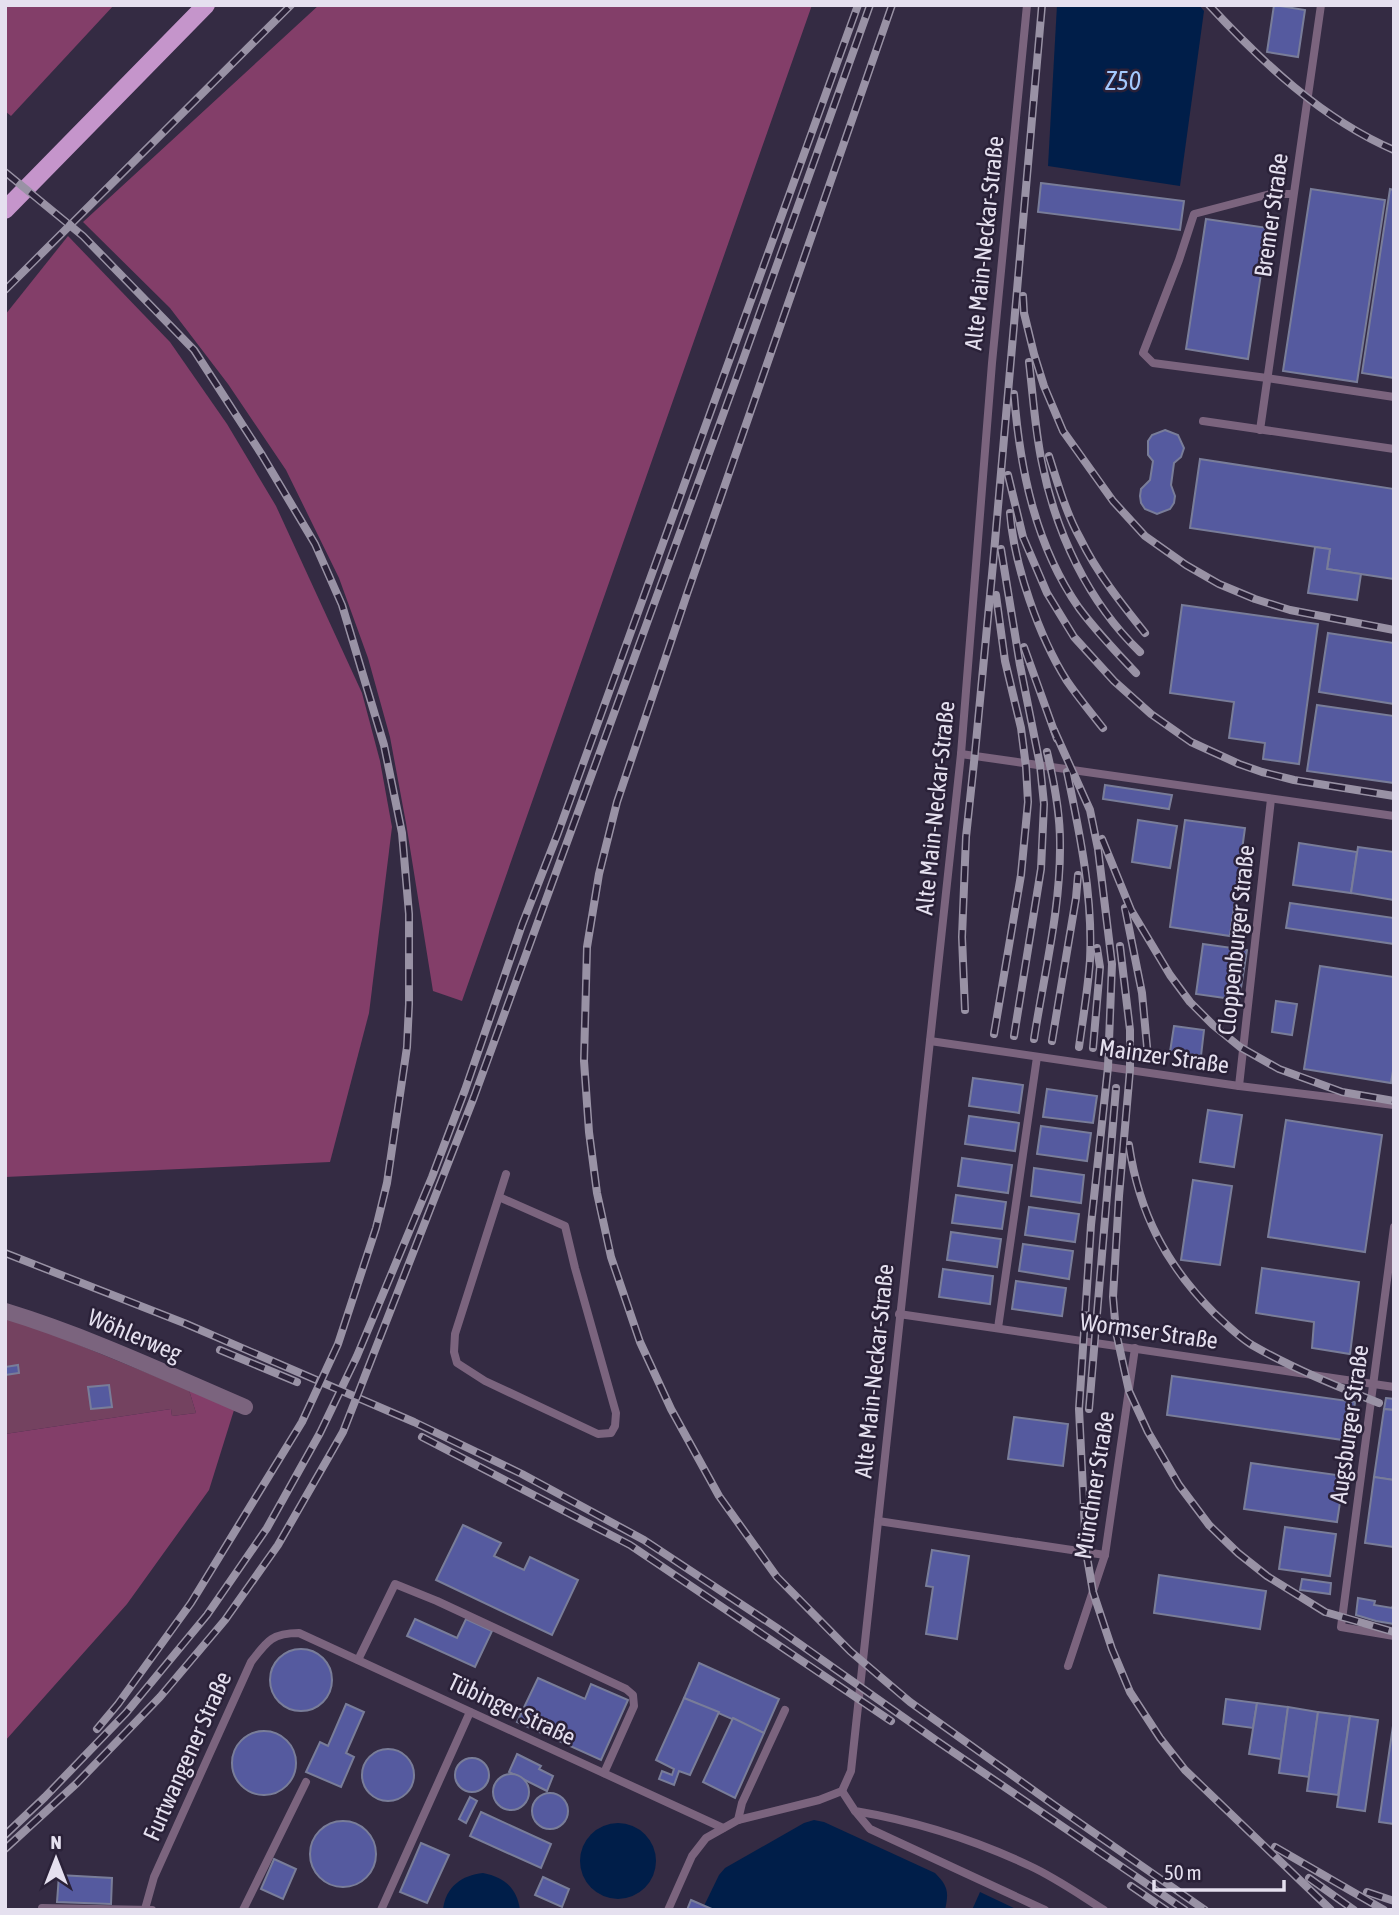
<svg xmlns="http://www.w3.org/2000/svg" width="1399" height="1915" viewBox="0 0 1399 1915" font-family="'Asap Condensed',sans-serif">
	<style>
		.green { fill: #744260 }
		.forest { fill: #833e69 }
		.water { fill: #001e49 }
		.building { fill: #555a9f; stroke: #797d99; stroke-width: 2 }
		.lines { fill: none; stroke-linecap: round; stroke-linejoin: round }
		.service { stroke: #7b647e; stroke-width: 8 }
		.minor { stroke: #7b647e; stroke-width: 16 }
		.primary { stroke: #c595cb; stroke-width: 18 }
		.rail-casing { stroke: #9992a5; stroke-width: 8 }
		.rail { stroke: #2a2138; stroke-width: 5; stroke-dasharray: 16; stroke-linecap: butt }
		.labels { text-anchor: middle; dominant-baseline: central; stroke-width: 5; stroke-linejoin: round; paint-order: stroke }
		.street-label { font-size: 24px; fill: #e5e0ef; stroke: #2a2138 }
		.water-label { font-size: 26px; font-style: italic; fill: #a5c9fe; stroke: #2a2138 }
	</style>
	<rect width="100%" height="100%" fill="#342b43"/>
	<path class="green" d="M5 1316 18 1320 189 1390 196 1413 172 1416 171 1409 5 1434Z"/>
	<g class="forest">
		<path d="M5 5H114L11 116 5 111Z"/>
		<path d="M319 5H812L462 1001 433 991 406 823 390 737 368 658 339 578 286 470 228 384 170 308 83 222Z"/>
		<path d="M68 236 170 342 227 424 276 506 362 693 380 761 392 827 369 1013 330 1162 5 1177V315Z"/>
		<path d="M189 1390 234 1410 209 1490 127 1604 5 1741V1434L171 1409 172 1416 196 1413Z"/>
	</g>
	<g class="water">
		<path d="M1057 5H1199L1204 11 1180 186 1048 166Z"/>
		<path d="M814 1820 824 1822 935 1873C948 1886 949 1892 945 1910H702L719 1875 725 1868 804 1823Z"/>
		<circle cx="618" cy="1861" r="38"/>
		<path d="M483 1873C504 1877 517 1888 520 1910H443C445 1887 462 1875 483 1873Z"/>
		<path d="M980 1892 1018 1910H972Z"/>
	</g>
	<g class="building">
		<path d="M1274 5 1305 10 1298 57 1267 52Z"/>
		<path d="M1041 183 1184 201 1180 230 1038 212Z"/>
		<path d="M1311 189 1385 200 1357 382 1283 371Z"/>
		<path d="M1390 189 1394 190V378L1362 373Z"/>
		<path d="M1206 219 1268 228 1248 359 1186 349Z"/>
		<path d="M1165 430 1178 435 1184 448 1181 457 1174 463 1171 485 1175 496 1174 503 1170 509 1157 514 1145 509 1141 503 1140 496 1141 489 1150 480 1153 461 1148 455V441L1152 435Z"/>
		<path d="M1200 459 1394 489V579L1327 569 1330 549 1190 528Z"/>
		<path d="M1315 547 1330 549 1327 569 1361 574 1357 600 1308 593Z"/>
		<path d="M1182 605 1318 624 1299 764 1263 759 1265 743 1229 738 1234 702 1170 693Z"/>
		<path d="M1328 633 1394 643V704L1319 692Z"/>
		<path d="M1317 705 1394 716V783L1307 771Z"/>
		<path d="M1105 785 1172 795 1169 809 1103 799Z"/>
		<path d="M1138 820 1177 826 1170 868 1132 862Z"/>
		<path d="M1185 820 1245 828 1230 936 1170 927Z"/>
		<path d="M1299 843 1357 852 1351 893 1293 885Z"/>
		<path d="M1358 847 1394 852V900L1351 893Z"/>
		<path d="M1290 903 1394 918V944L1286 928Z"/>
		<path d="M1203 944 1247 950 1239 1000 1196 994Z"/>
		<path d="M1320 966 1394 977V1065L1391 1083 1304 1069Z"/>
		<path d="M1276 1001 1297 1004 1292 1035 1272 1032Z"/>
		<path d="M1174 1026 1204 1030 1201 1056 1170 1052Z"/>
		<path d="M973 1078 1023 1085 1019 1113 969 1106Z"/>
		<path d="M1047 1089 1097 1096 1093 1123 1043 1117Z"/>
		<path d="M1208 1110 1242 1115 1234 1167 1200 1162Z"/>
		<path d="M969 1116 1019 1123 1015 1151 965 1144Z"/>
		<path d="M1286 1120 1382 1135 1365 1252 1268 1237Z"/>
		<path d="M1041 1126 1091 1133 1087 1161 1037 1154Z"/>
		<path d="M962 1158 1012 1165 1008 1193 958 1186Z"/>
		<path d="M1034 1168 1084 1175 1081 1203 1031 1196Z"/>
		<path d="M1193 1180 1232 1186 1220 1265 1181 1260Z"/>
		<path d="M956 1195 1006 1202 1002 1229 952 1223Z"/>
		<path d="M1029 1207 1079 1214 1075 1242 1025 1235Z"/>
		<path d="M951 1232 1001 1239 997 1267 947 1260Z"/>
		<path d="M1023 1244 1073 1251 1069 1279 1019 1271Z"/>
		<path d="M1262 1268 1359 1282 1350 1354 1312 1348 1314 1322 1256 1313Z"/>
		<path d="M943 1269 993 1276 990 1304 939 1297Z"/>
		<path d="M1016 1281 1066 1288 1062 1316 1012 1309Z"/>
		<path d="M18 1365 19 1373 5 1375V1367Z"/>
		<path d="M1172 1376 1355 1402 1350 1441 1167 1415Z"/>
		<path d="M109 1385 112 1407 91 1409 88 1387Z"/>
		<path d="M1386 1398 1394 1399V1410L1384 1409Z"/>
		<path d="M1384 1409 1394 1410V1480L1374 1477Z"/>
		<path d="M1014 1417 1068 1424 1063 1466 1008 1459Z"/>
		<path d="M1251 1463 1344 1476 1337 1522 1244 1509Z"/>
		<path d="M1374 1477 1394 1480V1547L1365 1543Z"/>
		<path d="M463 1525 501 1543 494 1556 524 1570 530 1557 578 1580 552 1635 436 1580Z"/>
		<path d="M1285 1527 1336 1534 1330 1576 1279 1569Z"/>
		<path d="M932 1550 969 1556 957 1639 926 1634 933 1587 926 1586Z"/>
		<path d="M1159 1575 1266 1591 1260 1629 1154 1613Z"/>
		<path d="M1302 1579 1331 1583 1330 1594 1300 1590Z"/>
		<path d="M1358 1598 1375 1601 1374 1605 1392 1608 1394 1603V1624L1376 1621 1356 1615Z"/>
		<path d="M415 1619 457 1638 466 1619 492 1631 475 1667 407 1636Z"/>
		<circle cx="301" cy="1680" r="31"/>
		<path d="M699 1663 779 1699 764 1733 684 1698Z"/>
		<path d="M538 1678 585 1699 591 1684 628 1700 601 1760 517 1722Z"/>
		<path d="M684 1698 719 1712 690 1775 679 1771 674 1785 659 1779 662 1771 672 1775 674 1769 656 1760Z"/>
		<path d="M1226 1699 1257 1703 1253 1728 1223 1724Z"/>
		<path d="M1257 1703 1288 1707 1281 1759 1249 1754Z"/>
		<path d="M346 1704 364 1712 346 1753 354 1757 341 1787 306 1772 320 1742 328 1746Z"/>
		<path d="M1288 1707 1318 1712 1309 1777 1279 1773Z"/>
		<path d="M1318 1712 1350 1716 1338 1795 1307 1791Z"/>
		<path d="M1350 1716 1378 1720 1365 1811 1337 1807Z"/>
		<path d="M733 1718 764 1733 735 1798 703 1782Z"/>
		<path d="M1394 1719V1824L1379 1822Z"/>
		<circle cx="264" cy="1763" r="32"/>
		<circle cx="388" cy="1775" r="26"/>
		<path d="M517 1754 541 1766 539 1769 553 1776 547 1791 509 1772Z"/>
		<circle cx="472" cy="1775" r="17"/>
		<circle cx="511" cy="1792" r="18"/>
		<circle cx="550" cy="1811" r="18"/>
		<path d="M470 1797 477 1801 466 1823 459 1819Z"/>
		<path d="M481 1812 551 1844 541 1868 470 1836Z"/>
		<circle cx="343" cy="1854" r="33"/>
		<path d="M421 1843 449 1855 427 1903 400 1892Z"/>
		<path d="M274 1859 296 1869 283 1899 261 1889Z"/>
		<path d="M59 1875 112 1878 111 1904 57 1902Z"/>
		<path d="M543 1877 569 1889 562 1907 535 1895Z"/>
		<path d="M691 1900 714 1910H687Z"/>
	</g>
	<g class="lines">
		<g class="service">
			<path d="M1293 194H1270L1194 214 1179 260 1143 353 1153 363 1267 378 1394 397"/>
			<path d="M1203 421 1394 449"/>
			<path d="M1260 430 1321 5"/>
			<path d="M961 754 1394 816"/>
			<path d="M930 1041 1239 1086 1394 1105"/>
			<path d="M1239 1086 1271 799"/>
			<path d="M499 1197 565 1226 575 1268 616 1413 615 1426 611 1433 598 1434 485 1381 457 1363 454 1352 455 1334 506 1174"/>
			<path d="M1394 1227 1341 1627 1394 1636"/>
			<path d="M899 1314 1394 1387"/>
			<path d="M998 1328 1037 1057"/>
			<path d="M878 1521 1105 1555"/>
			<path d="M358 1660 395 1584 437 1601 626 1689 633 1695 634 1706 604 1773"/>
			<path d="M1068 1666 1105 1555 1135 1348"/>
			<path d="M842 1791 855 1811C915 1821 975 1840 1030 1866 1056 1878 1080 1895 1104 1910"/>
			<path d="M855 1811 870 1829 1045 1910"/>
			<path d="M738 1820 742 1803 785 1710"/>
			<path d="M42 1908 152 1910"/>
			<path d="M145 1909 154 1877 251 1662C267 1641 272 1633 299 1633L723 1828"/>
			<path d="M243 1910 306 1782"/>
			<path d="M381 1910 470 1712"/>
			<path d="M668 1910 692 1856 706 1838 738 1820 819 1800 842 1791 851 1771 961 754 992 363 1027 5"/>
		</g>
		<path class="minor" d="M5 1311C87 1336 166 1373 245 1407"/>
		<path class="primary" d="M5 210 206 5"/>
		<defs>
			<g id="rail">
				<path d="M892 5 687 594 617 802 599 874 587 947 584 1061 589 1132 597 1193 611 1257 640 1342 671 1409 719 1496 777 1577 850 1651 910 1702 1054 1805 1205 1910"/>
				<path d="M1209 5C1262 62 1322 119 1394 150"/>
				<path d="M5 172 83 236 194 350 262 455 315 544 342 605 384 745 402 833 409 914V1004L407 1047 387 1183 376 1228 338 1344 302 1422 191 1603 118 1704 97 1729"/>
				<path d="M5 290 291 5"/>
				<path d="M1023 296 1024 313 1034 354 1044 386 1063 431 1113 501 1145 536 1186 565 1219 584 1255 599 1290 610 1394 630"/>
				<path d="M1029 362C1033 395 1035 430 1042 463 1056 533 1088 602 1140 652"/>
				<path d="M1014 394C1020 469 1035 545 1079 608 1096 631 1116 652 1136 673"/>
				<path d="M1049 456C1058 484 1066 513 1080 538 1097 573 1121 603 1145 633"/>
				<path d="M1008 475 1023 537 1047 593 1074 637 1114 681 1151 714 1191 742 1239 764 1262 772 1294 780 1394 796"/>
				<path d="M1010 513C1014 565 1039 637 1067 681 1078 697 1091 713 1103 728"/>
				<path d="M1001 549 1020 665 1040 765 1044 804 1041 869 1014 1036"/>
				<path d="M1024 647 1057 739"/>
				<path d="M1054 730 1090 810 1098 849 1112 964 1108 1067 1091 1225 1079 1409 1086 1551 1093 1592 1112 1649 1130 1692 1160 1738 1185 1770 1331 1910"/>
				<path d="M1067 772C1080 834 1093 897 1090 960 1088 989 1083 1018 1079 1047"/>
				<path d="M1102 839 1131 910 1170 975 1190 1002 1213 1025 1240 1047 1279 1069 1342 1092 1394 1101"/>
				<path d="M1125 908 1142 993 1148 1057"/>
				<path d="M1120 946 1130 1030V1070L1119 1196 1113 1297 1116 1332 1129 1391 1148 1432 1179 1485 1209 1525 1238 1553 1267 1576 1325 1612 1394 1632"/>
				<path d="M965 1010 962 937 966 837 975 753 993 564 1042 5"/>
				<path d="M994 1034 1021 875 1028 802 1026 767 1021 728 1005 661 996 595"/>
				<path d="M1034 1039C1044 974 1061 908 1060 842 1060 812 1054 781 1047 752"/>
				<path d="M1052 1041 1076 898 1078 875"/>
				<path d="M1093 1048 1100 967 1097 948"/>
				<path d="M1129 1145C1139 1213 1166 1265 1215 1314 1226 1324 1239 1337 1252 1345 1292 1368 1336 1386 1379 1403"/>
				<path d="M5 1253 184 1323 414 1422 522 1474 644 1540 777 1628 937 1741 1185 1910"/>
				<path d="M220 1350 297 1382"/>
				<path d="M1089 1409 1116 1088"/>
				<path d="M422 1437 630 1545 891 1721"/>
				<path d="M5 1835 45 1797 126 1713 207 1615 267 1528 320 1433 357 1356 432 1177 465 1090 522 925 558 833 858 5"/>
				<path d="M1275 1847 1384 1910"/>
				<path d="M5 1849 77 1783 160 1697 225 1620 278 1545 343 1432 474 1097 739 371 870 5"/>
				<path d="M1309 1878 1354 1910"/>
				<path d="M1131 1886 1166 1910"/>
				<path d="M1367 1892 1394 1901"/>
			</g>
		</defs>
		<use href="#rail" class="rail-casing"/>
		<use href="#rail" class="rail"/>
	</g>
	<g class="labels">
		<g class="street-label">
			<text transform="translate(1271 215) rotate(-82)">Bremer Straße</text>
			<text transform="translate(984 243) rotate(-84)">Alte Main-Neckar-Straße</text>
			<text transform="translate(935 808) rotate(-84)">Alte Main-Neckar-Straße</text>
			<text transform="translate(1236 940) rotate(-84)">Cloppenburger Straße</text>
			<text transform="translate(1164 1056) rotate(8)">Mainzer Straße</text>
			<text transform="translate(1149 1331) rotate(8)">Wormser Straße</text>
			<text transform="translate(135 1335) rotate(23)">Wöhlerweg</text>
			<text transform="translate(874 1371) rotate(-84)">Alte Main-Neckar-Straße</text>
			<text transform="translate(1349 1424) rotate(-82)">Augsburger Straße</text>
			<text transform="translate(1094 1485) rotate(-81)">Münchner Straße</text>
			<text transform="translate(512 1709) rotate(25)">Tübinger Straße</text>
			<text transform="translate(187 1756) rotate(-66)">Furtwangener Straße</text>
		</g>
		<g class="water-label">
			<text x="1123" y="81">Z50</text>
		</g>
	</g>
	<rect width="1399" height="1915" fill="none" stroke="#e5e0ef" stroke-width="14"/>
	<g transform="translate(56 1859)" stroke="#2a2138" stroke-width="5" paint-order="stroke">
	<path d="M0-5L12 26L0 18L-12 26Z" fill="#e5e0ef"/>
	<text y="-10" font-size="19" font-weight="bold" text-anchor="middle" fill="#e5e0ef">N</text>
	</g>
	<path d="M1154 1880v10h130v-10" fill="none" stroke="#e5e0ef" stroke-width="3.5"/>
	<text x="1164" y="1880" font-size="21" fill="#e5e0ef" stroke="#2a2138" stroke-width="5" paint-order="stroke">50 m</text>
</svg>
